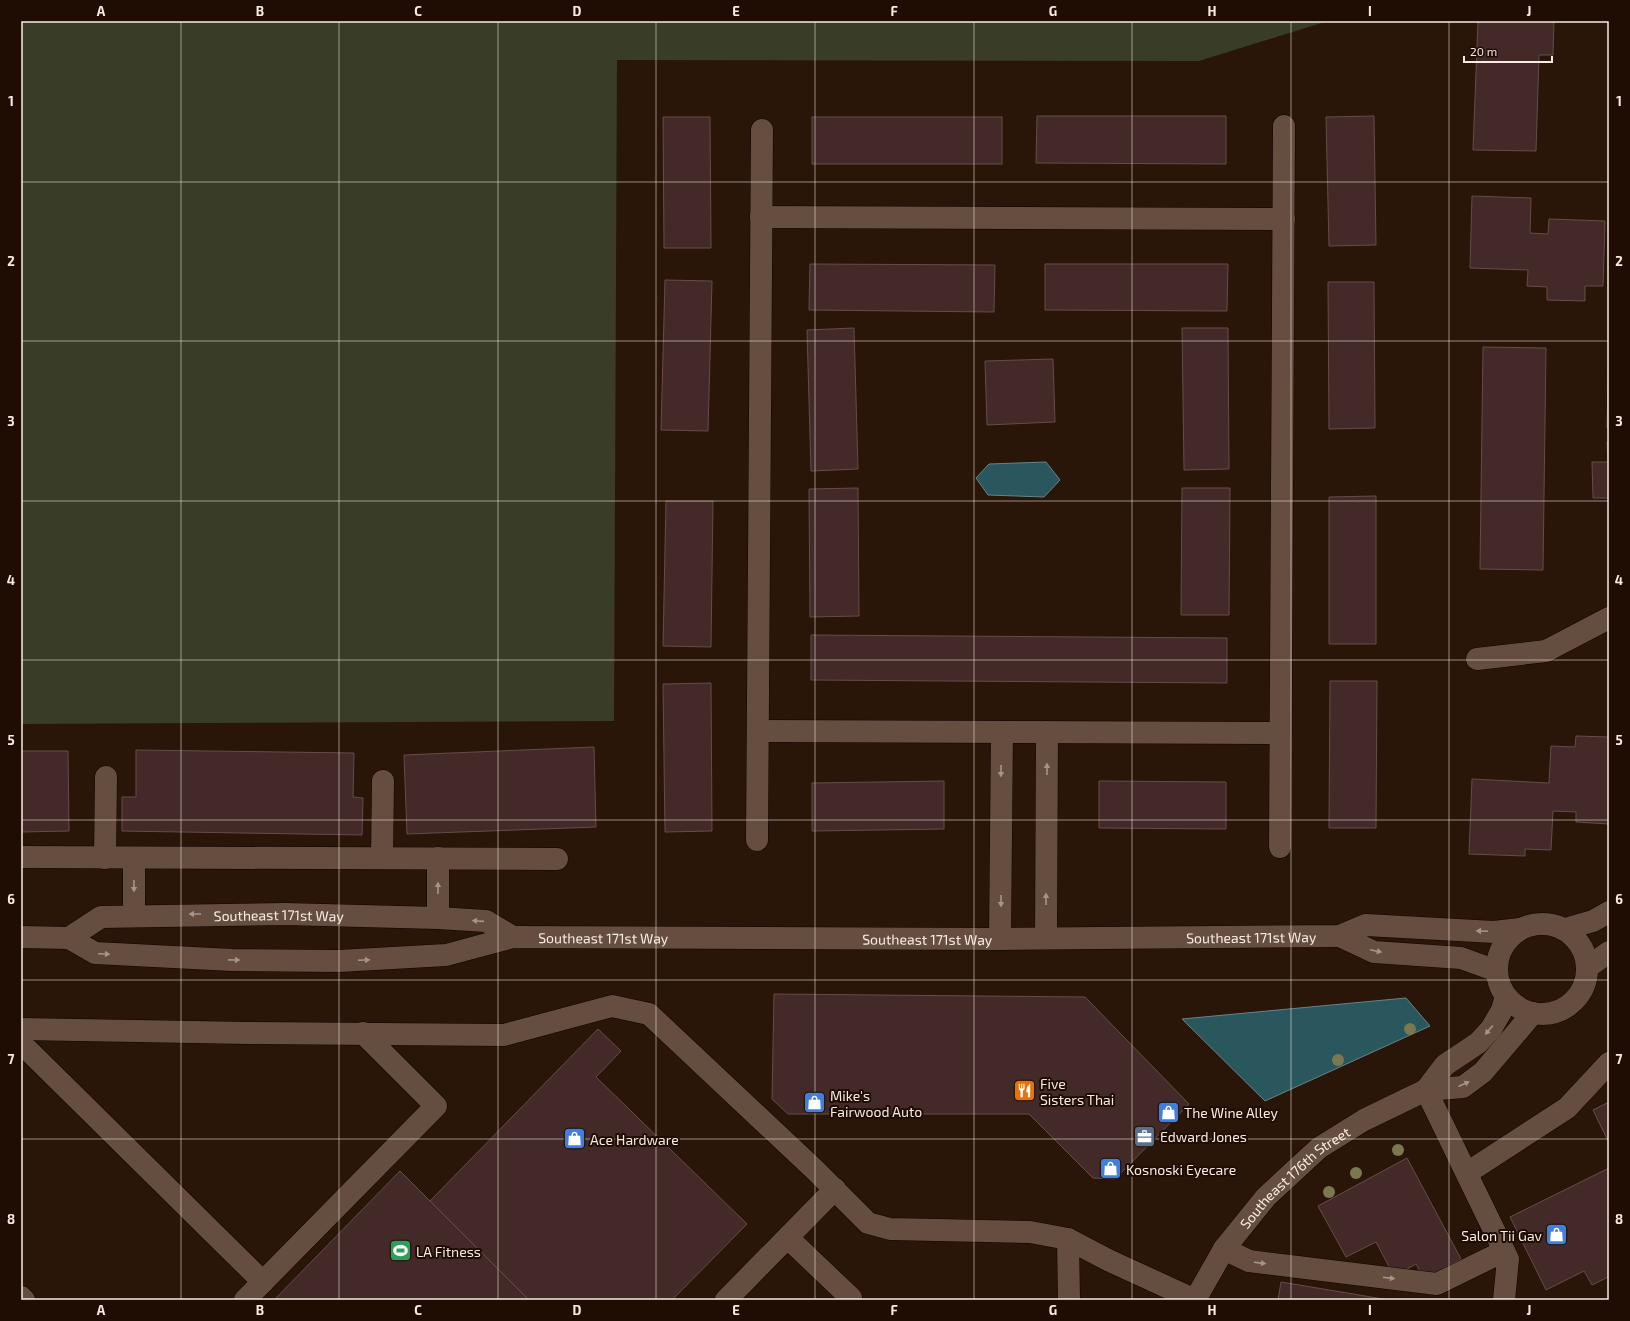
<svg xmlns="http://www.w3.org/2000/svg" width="1630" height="1321" viewBox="0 0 1630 1321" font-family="'Exo 2',sans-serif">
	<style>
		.green { fill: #393c27 }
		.water { fill: #2a565e; stroke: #688386 }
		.building { fill: #432a28; stroke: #674c49 }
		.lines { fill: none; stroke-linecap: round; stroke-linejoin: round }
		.minor-casing { stroke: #100300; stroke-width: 23 }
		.minor { stroke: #654e40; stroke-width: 22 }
		.tree { fill: #7b7750 }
		.oneway { fill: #a79589 }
		.grid { fill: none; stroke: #f8ebe2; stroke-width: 1; stroke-opacity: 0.55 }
		.labels { text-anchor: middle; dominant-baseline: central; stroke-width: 4; stroke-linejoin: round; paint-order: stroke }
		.street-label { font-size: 14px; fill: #f8ebe2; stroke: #1f0d03 }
		.poi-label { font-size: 14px; fill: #f8ebe2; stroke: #1f0d03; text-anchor: start }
		.neatline { fill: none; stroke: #f8ebe2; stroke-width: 1.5 }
		.grid-label { font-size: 13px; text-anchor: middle; font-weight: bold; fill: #f8ebe2 }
	</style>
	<rect width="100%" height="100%" fill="#291609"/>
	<path class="green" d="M21 21H1328L1199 61 617 60 614 721 21 724Z"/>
	<g class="water">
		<path d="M1046 462 1060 480 1044 497 988 495 976 478 989 464Z"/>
		<path d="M1406 998 1430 1026 1265 1101 1182 1019Z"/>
	</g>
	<g class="building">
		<path d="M1478 21H1554L1553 55H1539L1536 151 1473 150Z"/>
		<path d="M1037 116H1226V164L1036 163Z"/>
		<path d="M1374 116 1376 245 1329 246 1326 117Z"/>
		<path d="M663 117H710L711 248H664Z"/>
		<rect x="812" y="117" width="190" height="47"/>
		<path d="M1472 196 1531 198 1530 233 1548 234 1549 219 1605 221 1603 286H1585V301L1547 300V287L1527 286 1528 270 1470 268Z"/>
		<path d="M810 264 995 265 994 312 809 310Z"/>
		<path d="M1045 264H1228L1227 311 1045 310Z"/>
		<path d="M665 280 712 281 708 431 661 430Z"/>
		<path d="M1328 282H1374L1375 428 1329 429Z"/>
		<path d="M854 328 858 469 811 471 807 330Z"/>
		<path d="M1182 328H1228L1229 469 1184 470Z"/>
		<path d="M1609 344V428H1607Z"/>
		<path d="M1483 347 1546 348 1543 570 1480 569Z"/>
		<path d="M1053 359 1055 422 987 425 985 361Z"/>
		<path d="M1607 442H1609V498H1593L1592 462H1608Z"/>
		<path d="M858 488 859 616 810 617 809 489Z"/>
		<path d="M1182 488H1230L1229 615H1181Z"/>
		<path d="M1376 496V644H1329V497Z"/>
		<path d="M666 501H713L711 647 663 646Z"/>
		<path d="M811 635 1227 638V683L811 680Z"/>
		<path d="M1330 681H1377L1376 828H1329Z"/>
		<path d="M711 683 712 831 665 832 663 684Z"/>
		<path d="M1576 736 1609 737V824L1576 822V812L1553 811 1551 850 1525 849V856L1469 854 1472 779 1549 783 1551 746 1575 747Z"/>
		<path d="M594 747 596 827 407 834 404 755Z"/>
		<path d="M136 750 354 753 353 797 363 798 362 835 122 831V797H136Z"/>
		<path d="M21 751H68L69 831 21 832Z"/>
		<path d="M944 781V829L812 831V783Z"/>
		<path d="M1099 781 1226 782V829L1099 828Z"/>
		<path d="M774 994 1085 997 1189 1104 1115 1179 1093 1178 1029 1114H788L772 1099Z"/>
		<path d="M598 1029 621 1051 596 1077 747 1224 672 1300H529L430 1201Z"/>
		<path d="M1609 1102V1143L1593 1110Z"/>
		<path d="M1407 1158 1461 1259 1424 1279 1416 1264 1394 1276 1376 1242 1346 1257 1318 1206Z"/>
		<path d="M1609 1168V1279L1608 1277 1592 1285 1584 1271 1546 1290 1510 1217Z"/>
		<path d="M400 1171 529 1300H274Z"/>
		<path d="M1281 1282 1389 1300H1278Z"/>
	</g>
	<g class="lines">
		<defs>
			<g id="minor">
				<path d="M761 217 1284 219"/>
				<path d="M1477 659 1546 651 1609 618"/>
				<path d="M758 731 1280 733"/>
				<path d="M757 840 762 130"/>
				<path d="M1280 847 1284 126"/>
				<path d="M21 857 557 859"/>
				<path d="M105 858 106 777"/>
				<path d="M382 858 383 781"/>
				<path d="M438 858V918"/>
				<path d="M134 915V858"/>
				<circle cx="1542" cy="969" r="45"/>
				<path d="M1565 929 1593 921 1609 912"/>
				<path d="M1340 936 1374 952 1461 958 1497 971"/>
				<path id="s1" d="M21 937 69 938 95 953 232 960 339 961 446 955 513 937 1000 939 1340 936 1366 925 1494 932 1520 929"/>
				<path id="s2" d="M69 938 101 917 285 914 438 918 486 921 513 937"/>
				<path d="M1046 938 1047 732"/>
				<path d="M1000 939 1002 732"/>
				<path d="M1588 967 1609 952"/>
				<path d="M21 1029 249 1033 504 1035 612 1006 649 1014 815 1170 868 1223 890 1229 1030 1232 1068 1239 1108 1260 1195 1300"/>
				<path d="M28 1050 263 1282"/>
				<path d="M1426 1090 1508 1259 1504 1300"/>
				<path d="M1426 1090 1445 1065 1478 1043 1491 1029 1502 1010 1506 996"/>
				<path d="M1467 1173 1567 1108 1609 1063"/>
				<path d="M788 1238 851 1298V1300"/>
				<path d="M1068 1239 1069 1300"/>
				<path d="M1224 1249 1249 1261 1437 1284 1504 1251"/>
				<path d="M21 1297 24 1300"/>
				<path d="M245 1300 436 1106 363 1033"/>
				<path d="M726 1300 835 1189"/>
				<path id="s3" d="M1195 1300 1224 1249 1266 1197 1319 1148 1364 1120 1426 1090 1463 1087 1483 1072 1533 1013"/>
			</g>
		</defs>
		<use href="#minor" class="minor-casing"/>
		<use href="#minor" class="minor"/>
	</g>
	<g class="tree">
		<circle cx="1410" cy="1029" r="6"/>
		<circle cx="1338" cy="1060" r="6"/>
		<circle cx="1398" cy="1150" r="6"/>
		<circle cx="1356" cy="1173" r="6"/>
		<circle cx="1329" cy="1192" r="6"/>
	</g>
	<defs><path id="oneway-solid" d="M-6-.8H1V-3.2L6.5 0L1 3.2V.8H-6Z"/></defs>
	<g class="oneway">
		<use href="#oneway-solid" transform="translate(1047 769) rotate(-90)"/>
		<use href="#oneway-solid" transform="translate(1001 771) rotate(90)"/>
		<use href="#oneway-solid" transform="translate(134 886) rotate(90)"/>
		<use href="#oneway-solid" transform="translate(438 888) rotate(-90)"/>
		<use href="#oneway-solid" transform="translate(1046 899) rotate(-90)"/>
		<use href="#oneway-solid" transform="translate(1001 901) rotate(90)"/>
		<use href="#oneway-solid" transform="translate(195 914) rotate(180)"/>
		<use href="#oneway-solid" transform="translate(478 921) rotate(-176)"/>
		<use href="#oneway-solid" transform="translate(1482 931) rotate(-178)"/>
		<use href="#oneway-solid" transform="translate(1376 951) rotate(12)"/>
		<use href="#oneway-solid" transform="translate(104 954) rotate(3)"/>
		<use href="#oneway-solid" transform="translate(234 960) rotate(1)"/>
		<use href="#oneway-solid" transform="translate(364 960) rotate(-3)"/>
		<use href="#oneway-solid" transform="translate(1489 1030) rotate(130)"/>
		<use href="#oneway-solid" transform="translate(1464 1084) rotate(-24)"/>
		<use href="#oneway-solid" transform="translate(1260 1263) rotate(7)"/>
		<use href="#oneway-solid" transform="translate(1389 1278) rotate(7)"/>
	</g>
	<path class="grid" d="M181 21V1300M339 21V1300M498 21V1300M656 21V1300M815 21V1300M974 21V1300M1132 21V1300M1291 21V1300M1449 21V1300M21 182H1609M21 341H1609M21 501H1609M21 660H1609M21 820H1609M21 980H1609M21 1139H1609"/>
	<defs>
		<symbol id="restaurant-square" viewBox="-11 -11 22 22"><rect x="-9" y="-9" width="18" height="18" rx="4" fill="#e8710a" stroke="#1f0d03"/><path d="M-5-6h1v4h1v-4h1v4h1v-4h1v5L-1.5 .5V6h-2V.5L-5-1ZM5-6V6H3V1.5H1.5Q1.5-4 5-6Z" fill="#fff"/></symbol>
		<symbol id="shop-square" viewBox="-11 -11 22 22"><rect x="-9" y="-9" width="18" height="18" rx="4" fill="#3f7fe0" stroke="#1f0d03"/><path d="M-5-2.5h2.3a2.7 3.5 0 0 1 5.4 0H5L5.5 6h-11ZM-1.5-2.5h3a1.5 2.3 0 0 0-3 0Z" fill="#fff"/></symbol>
		<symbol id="office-square" viewBox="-11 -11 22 22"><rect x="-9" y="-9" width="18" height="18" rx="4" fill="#5c6f8a" stroke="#1f0d03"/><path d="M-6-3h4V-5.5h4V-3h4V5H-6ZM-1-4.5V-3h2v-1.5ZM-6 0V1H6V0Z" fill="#fff"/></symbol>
		<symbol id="stadium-square" viewBox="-11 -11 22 22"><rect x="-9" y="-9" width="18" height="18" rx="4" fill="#2e9e5b" stroke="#1f0d03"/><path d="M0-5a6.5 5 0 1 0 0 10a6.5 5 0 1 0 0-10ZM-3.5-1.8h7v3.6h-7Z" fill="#fff"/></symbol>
	</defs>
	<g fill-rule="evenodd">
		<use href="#restaurant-square" x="1012" y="1078" width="25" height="25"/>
		<use href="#shop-square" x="802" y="1090" width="25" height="25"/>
		<use href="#shop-square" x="1156" y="1100" width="25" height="25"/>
		<use href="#office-square" x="1132" y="1124" width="25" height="25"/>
		<use href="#shop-square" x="562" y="1126" width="25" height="25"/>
		<use href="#shop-square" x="1098" y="1156" width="25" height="25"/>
		<use href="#shop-square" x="1544" y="1222" width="25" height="25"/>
		<use href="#stadium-square" x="388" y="1238" width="25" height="25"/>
	</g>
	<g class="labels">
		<g class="street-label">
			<text stroke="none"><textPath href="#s2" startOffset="216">Southeast 171st Way</textPath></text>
			<text stroke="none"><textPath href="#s1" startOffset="1237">Southeast 171st Way</textPath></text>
			<text stroke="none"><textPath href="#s1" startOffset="589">Southeast 171st Way</textPath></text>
			<text stroke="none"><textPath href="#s1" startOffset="913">Southeast 171st Way</textPath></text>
			<text stroke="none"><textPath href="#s3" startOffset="160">Southeast 176th Street</textPath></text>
		</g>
		<g class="poi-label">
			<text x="1040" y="1083">Five<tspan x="1040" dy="16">Sisters Thai</tspan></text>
			<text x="830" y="1095">Mike's<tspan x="830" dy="16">Fairwood Auto</tspan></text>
			<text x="1184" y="1112">The Wine Alley</text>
			<text x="1160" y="1136">Edward Jones</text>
			<text x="590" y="1139">Ace Hardware</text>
			<text x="1126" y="1169">Kosnoski Eyecare</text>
			<text x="1542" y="1235" text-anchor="end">Salon Tii Gav</text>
			<text x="416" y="1251">LA Fitness</text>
		</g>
	</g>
	<rect width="1630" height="1321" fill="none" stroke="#1f0d03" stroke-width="44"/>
	<path d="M1464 56v6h88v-6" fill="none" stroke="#f8ebe2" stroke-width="2"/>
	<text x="1470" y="56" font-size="12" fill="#f8ebe2" stroke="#1f0d03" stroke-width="3" paint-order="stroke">20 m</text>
	<rect x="22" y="22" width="1586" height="1277" class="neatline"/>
	<g class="grid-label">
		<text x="101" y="16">A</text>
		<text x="260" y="16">B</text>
		<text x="418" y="16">C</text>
		<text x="577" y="16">D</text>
		<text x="736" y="16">E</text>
		<text x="894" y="16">F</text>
		<text x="1053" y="16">G</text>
		<text x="1212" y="16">H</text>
		<text x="1370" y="16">I</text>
		<text x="1529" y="16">J</text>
		<text x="11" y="106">1</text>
		<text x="1619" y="106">1</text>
		<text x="11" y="266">2</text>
		<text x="1619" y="266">2</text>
		<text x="11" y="426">3</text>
		<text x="1619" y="426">3</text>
		<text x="11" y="585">4</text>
		<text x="1619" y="585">4</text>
		<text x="11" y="745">5</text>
		<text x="1619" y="745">5</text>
		<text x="11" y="904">6</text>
		<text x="1619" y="904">6</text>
		<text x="11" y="1064">7</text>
		<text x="1619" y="1064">7</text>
		<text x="11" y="1224">8</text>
		<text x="1619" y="1224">8</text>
		<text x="101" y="1315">A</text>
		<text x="260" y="1315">B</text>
		<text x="418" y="1315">C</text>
		<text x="577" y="1315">D</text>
		<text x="736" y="1315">E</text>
		<text x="894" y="1315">F</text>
		<text x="1053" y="1315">G</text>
		<text x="1212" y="1315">H</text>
		<text x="1370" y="1315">I</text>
		<text x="1529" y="1315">J</text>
	</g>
</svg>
